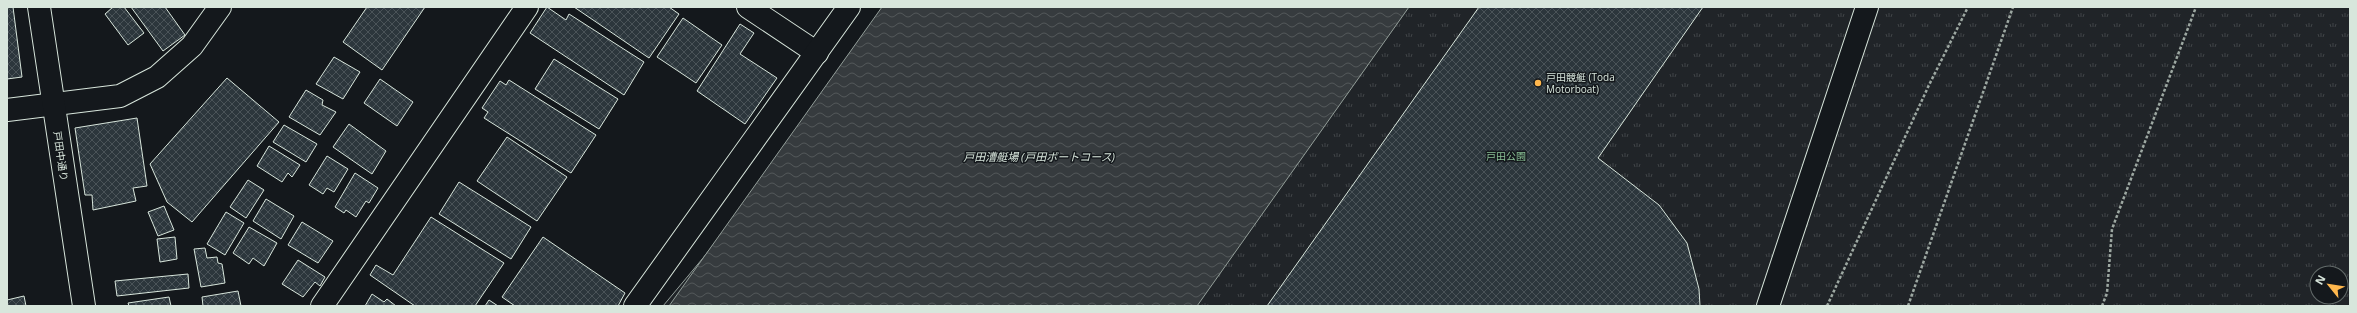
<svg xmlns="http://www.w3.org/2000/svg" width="2357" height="313" viewBox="0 0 2357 313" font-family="'Open Sans','Noto Sans JP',sans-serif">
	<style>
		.grass { fill: url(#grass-tufts); stroke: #939e99; fill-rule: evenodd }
		.water { fill: url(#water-waves); stroke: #939e99 }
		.building { fill: url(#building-cross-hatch); stroke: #d8e6dc }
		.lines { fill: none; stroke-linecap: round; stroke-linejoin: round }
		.minor-casing { stroke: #d8e6dc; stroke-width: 24 }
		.tertiary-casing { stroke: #d8e6dc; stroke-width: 24 }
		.path { stroke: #9da8a2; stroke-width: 2.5; stroke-dasharray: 3 2; stroke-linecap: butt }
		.minor { stroke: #14181c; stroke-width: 22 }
		.tertiary { stroke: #14181c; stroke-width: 22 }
		.poi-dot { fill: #ffb74d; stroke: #14181c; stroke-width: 1.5 }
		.labels { text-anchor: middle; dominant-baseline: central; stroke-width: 3; stroke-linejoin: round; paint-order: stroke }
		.poi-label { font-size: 10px; fill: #d8e6dc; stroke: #14181c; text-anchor: start }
		.street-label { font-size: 10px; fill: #d8e6dc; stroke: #14181c }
		.park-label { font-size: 10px; fill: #8ac095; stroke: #14181c }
		.water-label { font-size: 11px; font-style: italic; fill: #d8e6dc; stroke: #14181c }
	</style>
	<defs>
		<pattern id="grass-tufts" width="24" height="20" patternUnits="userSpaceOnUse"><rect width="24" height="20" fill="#202428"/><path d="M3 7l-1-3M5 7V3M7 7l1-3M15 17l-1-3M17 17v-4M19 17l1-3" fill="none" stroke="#404447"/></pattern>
		<pattern id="water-waves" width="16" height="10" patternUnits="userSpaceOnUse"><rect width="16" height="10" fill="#363b3e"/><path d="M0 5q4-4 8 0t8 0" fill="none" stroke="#525759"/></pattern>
		<pattern id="building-cross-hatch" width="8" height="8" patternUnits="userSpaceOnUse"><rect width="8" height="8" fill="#2c363c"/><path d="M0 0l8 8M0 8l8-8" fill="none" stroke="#4a5358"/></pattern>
	</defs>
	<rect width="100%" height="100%" fill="#14181c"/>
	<path class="grass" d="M898 7H2350V306H663L703 258ZM2317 273H2341V297H2317Z"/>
	<path class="water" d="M882 7H1409L1197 306H669Z"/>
	<g class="building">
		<path d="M7 7H13L22 77 7 79Z"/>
		<path d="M113 7H124L144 33 128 45 105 14Z"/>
		<path d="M131 7H165L185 35 163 51Z"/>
		<path d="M367 7H425L382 70 343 42Z"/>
		<path d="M547 7 566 20 569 14 644 62 624 95 530 33Z"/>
		<path d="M574 7H669L679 14 649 58Z"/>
		<path d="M1479 7H1703L1598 158 1659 205 1687 243 1699 289 1700 306H1267Z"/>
		<path d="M683 18 722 45 696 83 657 57Z"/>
		<path d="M740 24 754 33 740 54 777 78 745 124 697 91Z"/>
		<path d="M334 57 360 72 343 99 316 84Z"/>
		<path d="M554 59 618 99 599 129 535 89Z"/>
		<path d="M227 78 279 122 192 222 167 202 150 164Z"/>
		<path d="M380 79 413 102 397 126 364 103Z"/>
		<path d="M509 80 596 135 571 173 484 118 488 112 482 108 500 81 506 85Z"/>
		<path d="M306 90 323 100 322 105 336 112 320 135 289 117Z"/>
		<path d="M137 118 147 186 133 188 136 201 93 210 92 195H85L75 128Z"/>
		<path d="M349 124 386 151 372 174 333 147Z"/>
		<path d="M284 125 317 144 306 162 273 142Z"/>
		<path d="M507 137 567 177 537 221 477 181Z"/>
		<path d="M269 146 300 165 292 177 288 173 282 182 257 166Z"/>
		<path d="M327 156 348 169 334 192 327 188 323 194 309 185Z"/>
		<path d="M355 173 378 188 369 203 366 201 356 217 346 210 344 213 335 207Z"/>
		<path d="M248 180 264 190 246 218 230 207Z"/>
		<path d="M459 182 531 227 511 259 439 214Z"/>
		<path d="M266 199 294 216 281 239 253 221Z"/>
		<path d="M164 206 174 230 158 236 148 212Z"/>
		<path d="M226 212 244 223 225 255 207 244Z"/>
		<path d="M431 217 504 263 475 306H415L370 275 376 265 393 275Z"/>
		<path d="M302 222 333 241 318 263 288 245Z"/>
		<path d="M249 227 277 243 264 266 253 258 249 264 233 253Z"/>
		<path d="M175 237 177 259 160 262 157 239Z"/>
		<path d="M543 237 625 293 618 306H515L502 297Z"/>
		<path d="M205 248 207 258 217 257 218 263 222 264 225 283 201 287 194 249Z"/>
		<path d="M298 260 325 277 320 286 315 282 303 297 282 284Z"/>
		<path d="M188 274 189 288 117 296 115 281Z"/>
		<path d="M238 291 241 306H203L202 297Z"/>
		<path d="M372 294 384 302 387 299 396 306H365Z"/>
		<path d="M24 296 26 306H7V300Z"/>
		<path d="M169 297 171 306H129L128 303Z"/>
		<path d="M489 300 498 306H485Z"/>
	</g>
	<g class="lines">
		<defs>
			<g id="minor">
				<path d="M748 7 817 53"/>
				<path d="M7 110 120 96 157 77 192 46 220 7"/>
				<path d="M322 306 527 7"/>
				<path d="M635 306 849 7"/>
			</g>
			<g id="tertiary">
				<path d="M39 7 84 306"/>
				<path d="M1768 306 1867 7"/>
			</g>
		</defs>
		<use href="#minor" class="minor-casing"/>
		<use href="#tertiary" class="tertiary-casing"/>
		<g class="path">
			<path d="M1827 306 1929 85 1968 7"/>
			<path d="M1908 306 2013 7"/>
			<path d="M2102 306 2107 293 2112 229 2196 7"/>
		</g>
		<use href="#minor" class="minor"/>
		<use href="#tertiary" class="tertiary"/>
	</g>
	<circle class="poi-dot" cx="1538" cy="83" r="4"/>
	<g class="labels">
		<g class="poi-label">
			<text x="1546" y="77">戸田競艇 (Toda<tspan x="1546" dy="12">Motorboat)</tspan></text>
		</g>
		<g class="street-label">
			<text transform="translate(61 156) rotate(82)">戸田中通り</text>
		</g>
		<g class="park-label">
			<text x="1506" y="156">戸田公園</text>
		</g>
		<g class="water-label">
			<text x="1039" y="156">戸田漕艇場 (戸田ボートコース)</text>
		</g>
	</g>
	<rect width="2357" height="313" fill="none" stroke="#d8e6dc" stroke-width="16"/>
	<g transform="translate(2329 285) rotate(300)"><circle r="19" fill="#14181c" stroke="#626a69"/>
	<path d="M0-3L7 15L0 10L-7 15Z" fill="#ffb74d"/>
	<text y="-6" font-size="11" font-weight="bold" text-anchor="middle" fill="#d8e6dc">N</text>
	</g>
</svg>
